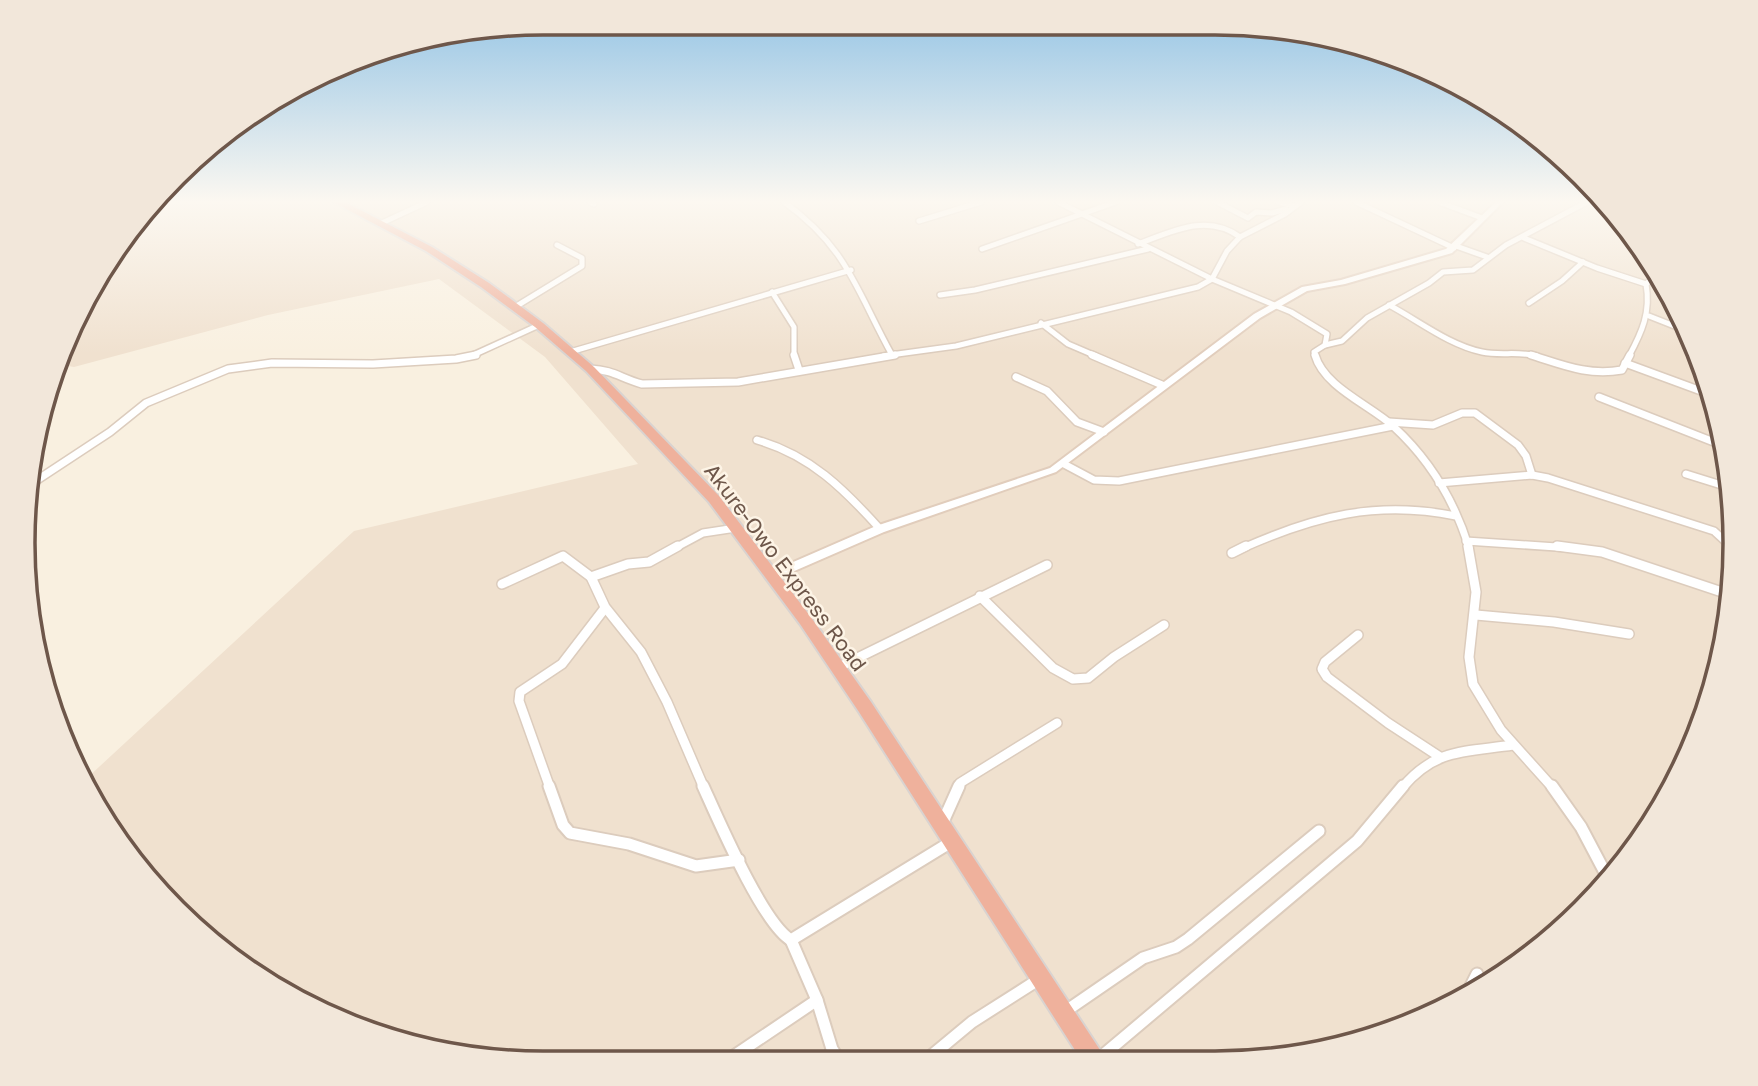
<svg xmlns="http://www.w3.org/2000/svg" width="1758" height="1086" viewBox="0 0 1758 1086" font-family="'Golos Text',sans-serif">
	<style>
		.residential { fill: #f0e1cf }
		.lines { fill: none; stroke-linecap: round; stroke-linejoin: round }
		.street-far3-casing { stroke: #dcccbd; stroke-width: 8 }
		.street-far2-casing { stroke: #dcccbd; stroke-width: 10 }
		.street-far1-casing { stroke: #dcccbd; stroke-width: 12 }
		.street-casing { stroke: #dcccbd; stroke-width: 15 }
		.secondary-casing { stroke: #e1cdbc; stroke-width: 4 }
		.highway-casing { stroke: #d9d3d0; stroke-width: 4 }
		.street-far3 { stroke: #fff; stroke-width: 5 }
		.street-far2 { stroke: #fff; stroke-width: 7 }
		.street-far1 { stroke: #fff; stroke-width: 9 }
		.street { stroke: #fff; stroke-width: 11 }
		.secondary { fill: #fff; fill-rule: evenodd }
		.highway { fill: #efb19c; fill-rule: evenodd }
		.labels { text-anchor: middle; dominant-baseline: central; stroke-width: 5; stroke-linejoin: round; paint-order: stroke }
		.street-label { font-size: 21px; fill: #6e574a; stroke: #fdf4e6 }
		.rim { fill: none; stroke: #6e574a; stroke-width: 3.5 }
	</style>
	<rect width="100%" height="100%" fill="#f9f0e0"/>
	<path class="residential" d="M156 202H1608L1666 283 1708 376 1731 475 1734 577 1717 678 1681 773 1627 860 1558 934 1445 1009 1350 1045 1249 1062 475 1059 344 1024 226 955 110 832 86 779 354 531 638 464 545 357 439 279 268 315 74 367 57 364 131 226Z"/>
	<g class="lines">
		<defs>
			<g id="street-far3">
				<path d="M590 202 594 204"/>
				<path d="M784 202C848 248 856 290 892 355"/>
				<path d="M1058 202 1212 279 1291 312 1327 334 1325 345"/>
				<path d="M1217 202 1248 218 1256 212 1272 213 1286 209"/>
				<path d="M1279 202 1293 206"/>
				<path d="M1356 202 1454 248"/>
				<path d="M1439 202 1482 218"/>
				<path d="M919 221 981 202"/>
				<path d="M382 223 427 202"/>
				<path d="M1524 238 1597 268 1646 284 1659 273"/>
				<path d="M1138 244C1173 231 1207 213 1240 237"/>
				<path d="M1456 246 1487 257"/>
				<path d="M982 249 1116 202"/>
				<path d="M772 292 794 327V356"/>
				<path d="M940 295 975 290 1148 249"/>
				<path d="M1529 303 1562 281 1583 262"/>
				<path d="M1389 305C1419 321 1449 345 1482 352 1500 356 1518 351 1537 356"/>
				<path d="M515 307 582 266V258L557 245"/>
				<path d="M1649 316 1687 331"/>
				<path d="M1041 323 1068 344 1096 356"/>
				<path d="M570 352 851 270"/>
				<path d="M471 356 539 325"/>
				<path d="M883 356 956 346 1198 287 1212 279 1227 251 1240 237 1285 214 1301 202"/>
				<path d="M1315 356 1314 352 1325 345 1342 341 1367 318 1429 283 1443 272 1473 270 1506 245 1587 202"/>
				<path d="M1629 356C1642 332 1651 312 1646 284"/>
			</g>
			<g id="street-far2">
				<path d="M794 355 799 370"/>
				<path d="M1092 355 1162 385"/>
				<path d="M1315 355C1324 387 1370 405 1393 426 1429 459 1455 502 1469 548"/>
				<path d="M1531 355C1563 365 1588 376 1622 370L1630 355"/>
				<path d="M1625 363 1712 395"/>
				<path d="M590 369C614 370 620 378 642 384L738 382 895 355"/>
				<path d="M1016 377 1047 391 1077 422 1104 432"/>
				<path d="M1599 397 1724 446"/>
				<path d="M1389 422 1433 425 1462 413H1475L1518 445 1526 456 1532 475"/>
				<path d="M757 440C810 455 844 489 880 529"/>
				<path d="M1064 464 1094 480 1119 481 1393 426"/>
				<path d="M1686 474 1731 488"/>
				<path d="M1439 483 1532 475 1548 478 1714 531 1726 542 1728 548"/>
				<path d="M28 486 110 432 146 403 228 369 272 363 373 364 456 359 476 355"/>
				<path d="M1466 541 1571 548"/>
				<path d="M675 548 703 533 736 528"/>
				<path d="M1243 548C1315 516 1377 500 1456 516"/>
			</g>
			<g id="street-far1">
				<path d="M1468 546 1476 592 1469 657 1473 684 1501 730 1553 788"/>
				<path d="M1557 546 1602 552 1731 595"/>
				<path d="M1728 546 1734 565"/>
				<path d="M1232 553 1246 546"/>
				<path d="M591 577 628 564 649 562 678 546"/>
				<path d="M502 584 563 556 591 577 605 607 641 652 667 702 704 788"/>
				<path d="M980 596 1053 668 1073 679 1088 678 1114 657 1164 625"/>
				<path d="M1476 615 1554 622 1629 634"/>
				<path d="M1358 635 1325 662 1322 669 1327 677 1388 723 1440 757"/>
				<path d="M837 668 1047 565"/>
				<path d="M550 788 519 701 520 692 562 664 605 608"/>
				<path d="M958 788 960 783 1057 723"/>
				<path d="M1402 788C1435 748 1466 752 1513 745"/>
			</g>
			<g id="street">
				<path d="M549 786 563 825 570 833 629 844 696 866 739 860"/>
				<path d="M703 786C718 819 763 924 791 940L951 842"/>
				<path d="M1552 786 1581 827 1609 880"/>
				<path d="M942 824 959 786"/>
				<path d="M791 940 817 1000 832 1049 839 1060"/>
				<path d="M1466 996 1477 974"/>
				<path d="M1063 1013 1143 958 1176 947 1188 939 1319 831"/>
				<path d="M728 1060 817 1000"/>
				<path d="M925 1061 972 1022 1041 978"/>
				<path d="M1096 1061 1357 841 1403 786"/>
			</g>
			<path id="secondary" d="M1496 202H1503L1452 253 1345 284 1307 291 1260 318 1056 472 884 532 776 579H768L767 576 768 573 876 526 1050 468 1254 314 1302 287 1341 280 1446 249Z"/>
			<path id="highway" d="M333 202H345L432 247 489 283 543 323 594 367 719 496 810 616 871 702 1102 1053 1105 1061H1082L859 712 800 624 709 502 586 371 535 327 481 287 426 251Z"/>
		</defs>
		<use href="#street-far3" class="street-far3-casing"/>
		<use href="#street-far2" class="street-far2-casing"/>
		<use href="#street-far1" class="street-far1-casing"/>
		<use href="#street" class="street-casing"/>
		<use href="#secondary" class="secondary-casing"/>
		<use href="#highway" class="highway-casing"/>
		<use href="#street-far3" class="street-far3"/>
		<use href="#street-far2" class="street-far2"/>
		<use href="#street-far1" class="street-far1"/>
		<use href="#street" class="street"/>
		<use href="#secondary" class="secondary"/>
		<use href="#highway" class="highway"/>
	</g>
	<linearGradient id="sky" x2="0" y2="1"><stop stop-color="#94c4e5"/><stop offset="0.57" stop-color="#fcf8f1"/><stop offset="1" stop-color="#fcf8f1" stop-opacity="0"/></linearGradient>
	<rect width="1758" height="354" fill="url(#sky)"/>
	<g class="labels">
		<g class="street-label">
			<text transform="translate(786 567) rotate(53)">Akure-Owo Express Road</text>
		</g>
	</g>
	<path d="M0 0H1758V1086H0ZM543 35H1215A508 508 0 0 1 1723 543V543A508 508 0 0 1 1215 1051H543A508 508 0 0 1 35 543V543A508 508 0 0 1 543 35Z" fill="#f2e7da" fill-rule="evenodd"/>
	<path class="rim" d="M543 35H1215A508 508 0 0 1 1723 543V543A508 508 0 0 1 1215 1051H543A508 508 0 0 1 35 543V543A508 508 0 0 1 543 35Z"/>
</svg>
